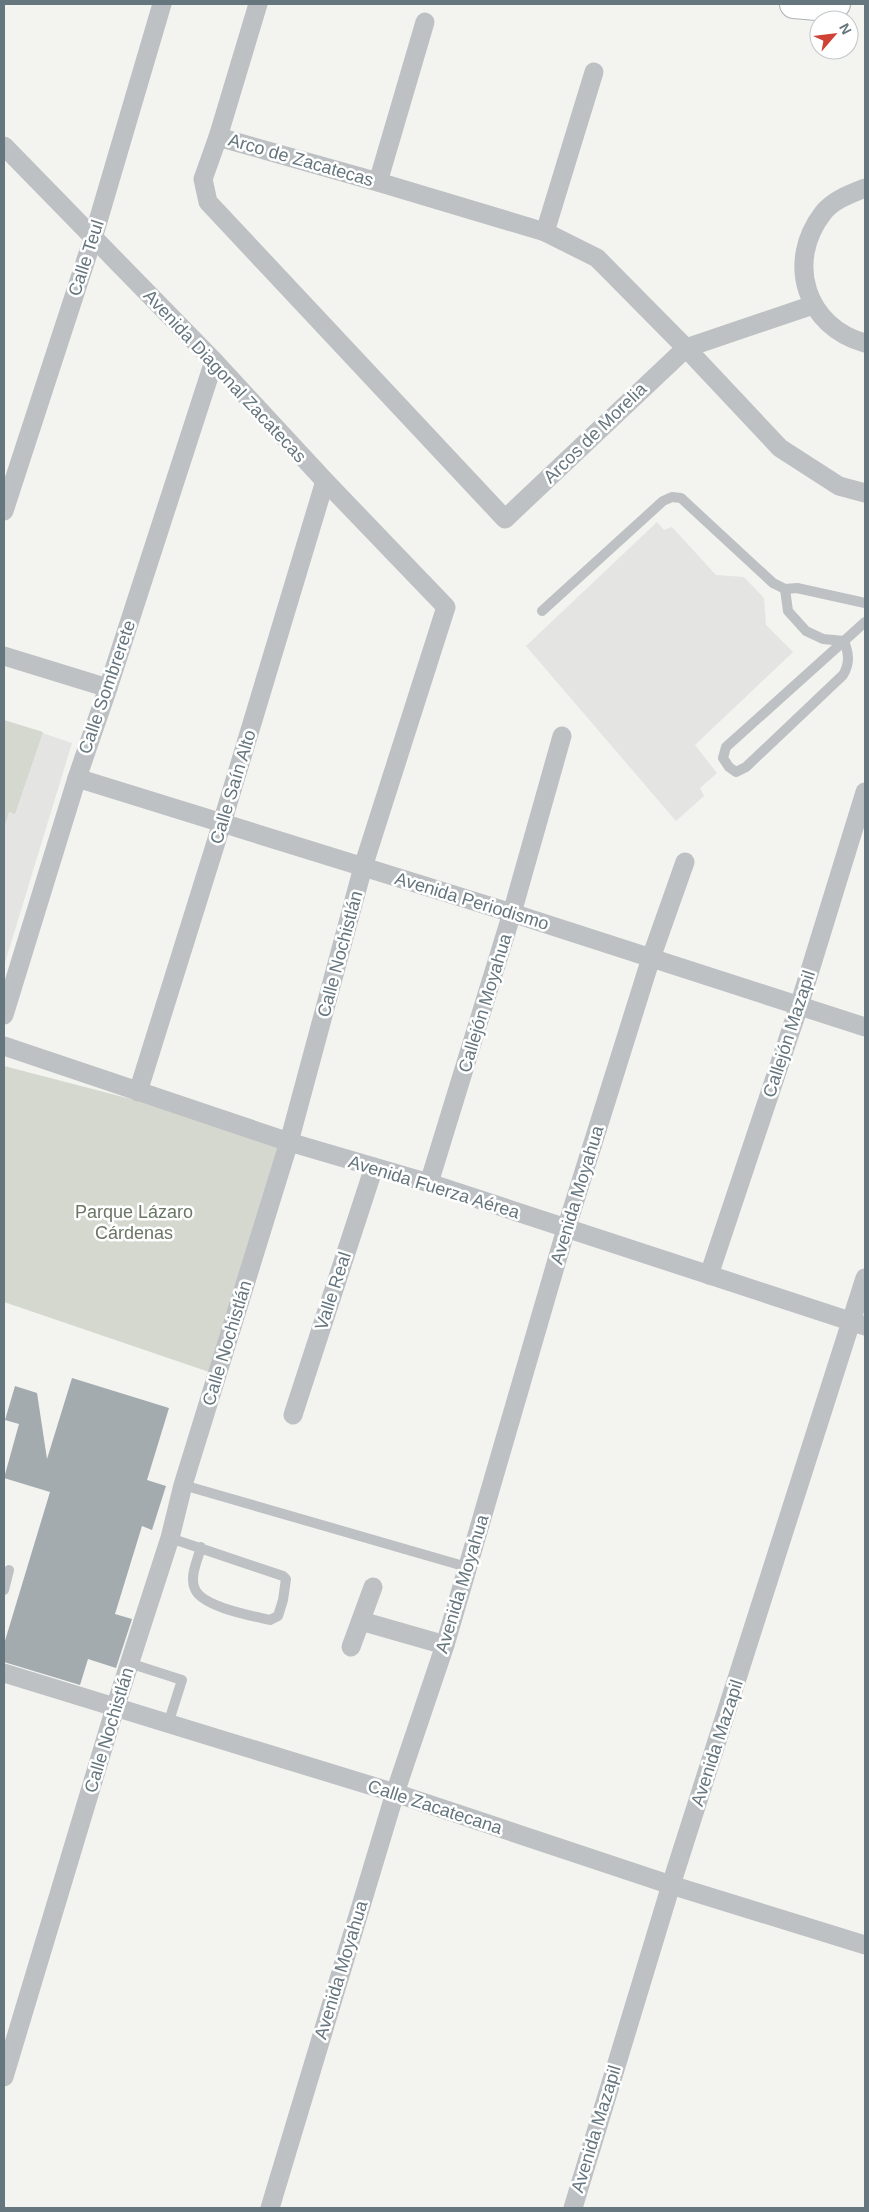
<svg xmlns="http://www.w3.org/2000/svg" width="869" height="2212" viewBox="0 0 869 2212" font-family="Helvetica,sans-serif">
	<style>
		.built { fill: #e4e4e3 }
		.green { fill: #d4d8cf }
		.building { fill: #a3abae }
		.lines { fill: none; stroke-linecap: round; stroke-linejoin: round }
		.secondary-casing { stroke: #aeb3b6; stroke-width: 30 }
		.service { stroke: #bdc1c4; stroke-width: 10 }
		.minor { stroke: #bdc1c4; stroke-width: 19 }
		.secondary { stroke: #fff; stroke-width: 28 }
		.labels { text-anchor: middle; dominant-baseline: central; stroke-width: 5; stroke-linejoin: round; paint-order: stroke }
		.street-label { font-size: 18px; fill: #66767e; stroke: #fff }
		.park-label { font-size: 18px; fill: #6a7664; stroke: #fff }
	</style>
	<rect width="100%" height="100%" fill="#f3f3f0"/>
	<g class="built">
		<path d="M657 522 664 530 672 527 716 575 744 577 764 598 766 625 793 652 695 745 717 773 700 788 704 796 676 821 526 646Z"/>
		<path d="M4 720 72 743 4 966Z"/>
	</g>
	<g class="green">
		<path d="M4 720 43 732 15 814 9 812 4 828Z"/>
		<path d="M4 1066 285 1139 215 1374 4 1302Z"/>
	</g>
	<path class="building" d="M72 1378 169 1408 147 1480 166 1486 152 1530 142 1526 115 1614 132 1619 116 1668 88 1659 80 1685 4 1662V1644L50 1492 4 1478 19 1424 5 1420 15 1386 37 1393 47 1459Z"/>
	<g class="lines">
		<defs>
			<path id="secondary" d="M794 4 817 6 836 4"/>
		</defs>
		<use href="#secondary" class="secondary-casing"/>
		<g class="service">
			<path d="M785 589 788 611 806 631 823 639 844 641 865 622"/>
			<path d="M542 611 663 501 672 497 681 498 773 583 785 589 797 588 865 603"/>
			<path d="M844 641C849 654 850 663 843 675L746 767 736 772 729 767 723 758 726 747Z"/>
			<path d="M183 1485 467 1567"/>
			<path d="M170 1538 283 1576 286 1579 283 1600 278 1616 270 1620C253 1616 202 1607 195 1589 189 1577 198 1559 201 1547"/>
			<path d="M4 1590 9 1570"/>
			<path d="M129 1663 182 1680 168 1724"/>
		</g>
		<g class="minor">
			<path d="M258 4 218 137 203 179 208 202 505 519 686 348 813 305"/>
			<path d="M218 137 378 182 545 232 597 258 686 348 780 448 839 486 865 493"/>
			<path d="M4 146 214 361 325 481 446 607 363 867 289 1142 183 1485 170 1538 115 1708 4 2077"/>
			<path d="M378 182 425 22"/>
			<path d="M865 188C850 194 833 200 823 213 785 262 806 327 865 343"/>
			<path d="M545 232 594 72"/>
			<path d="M4 511 93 238 162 4"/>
			<path d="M4 656 108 688"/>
			<path d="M77 778 512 913 865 1027"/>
			<path d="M4 1015 77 778 108 688 214 361"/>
			<path d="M4 1046 289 1142 429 1183 865 1326"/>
			<path d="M138 1092 222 823 325 481"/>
			<path d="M429 1183 512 913 562 736"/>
			<path d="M709 1275 799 1006 865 792"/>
			<path d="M293 1415 374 1167"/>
			<path d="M361 1621 445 1645"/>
			<path d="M351 1647 373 1587"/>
			<path d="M4 1673 395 1793 671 1885 865 1945"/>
			<path d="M270 2208 395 1793 445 1645 566 1229 651 958 685 862"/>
			<path d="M573 2208 671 1885 865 1278"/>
		</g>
		<use href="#secondary" class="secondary"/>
	</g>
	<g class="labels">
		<g class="street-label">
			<text transform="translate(301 160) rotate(16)">Arco de Zacatecas</text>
			<text transform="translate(86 258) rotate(-72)">Calle Teul</text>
			<text transform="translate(225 376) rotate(47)">Avenida Diagonal Zacatecas</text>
			<text transform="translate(595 433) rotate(-44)">Arcos de Morelia</text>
			<text transform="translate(107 687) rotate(-71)">Calle Sombrerete</text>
			<text transform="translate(233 787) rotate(-73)">Calle Saín Alto</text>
			<text transform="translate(472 901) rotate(17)">Avenida Periodismo</text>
			<text transform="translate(340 954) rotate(-75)">Calle Nochistlán</text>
			<text transform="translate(485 1003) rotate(-73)">Callejón Moyahua</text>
			<text transform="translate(789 1034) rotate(-72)">Callejón Mazapil</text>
			<text transform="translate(434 1187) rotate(17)">Avenida Fuerza Aérea</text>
			<text transform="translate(577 1195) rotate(-73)">Avenida Moyahua</text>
			<text transform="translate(333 1291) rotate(-72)">Valle Real</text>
			<text transform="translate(227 1343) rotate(-73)">Calle Nochistlán</text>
			<text transform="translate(462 1584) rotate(-73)">Avenida Moyahua</text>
			<text transform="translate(109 1730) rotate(-73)">Calle Nochistlán</text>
			<text transform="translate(717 1743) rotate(-72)">Avenida Mazapil</text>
			<text transform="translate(435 1807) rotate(18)">Calle Zacatecana</text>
			<text transform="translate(341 1970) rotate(-73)">Avenida Moyahua</text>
			<text transform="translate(596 2129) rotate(-73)">Avenida Mazapil</text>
		</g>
		<g class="park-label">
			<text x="134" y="1212">Parque Lázaro<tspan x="134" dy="21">Cárdenas</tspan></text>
		</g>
	</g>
	<rect width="869" height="2212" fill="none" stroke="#66767e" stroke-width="10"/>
	<g transform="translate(834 35) rotate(62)"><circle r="24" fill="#ffffff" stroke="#c2c8cb"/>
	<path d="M0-4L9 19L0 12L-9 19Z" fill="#cf4234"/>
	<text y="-8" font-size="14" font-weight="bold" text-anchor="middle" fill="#66767e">N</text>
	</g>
</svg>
